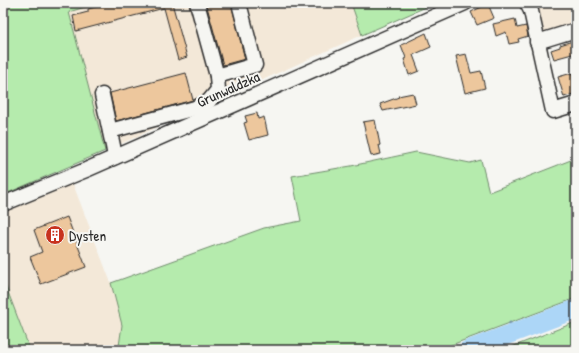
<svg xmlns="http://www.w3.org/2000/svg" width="579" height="353" viewBox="0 0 579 353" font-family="'Patrick Hand',sans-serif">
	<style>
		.built { fill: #f3e8d8 }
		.green { fill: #b5ebad; stroke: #708b6c }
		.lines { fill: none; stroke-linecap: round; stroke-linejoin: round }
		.stream { stroke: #7892a5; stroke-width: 3 }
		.river { stroke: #acd6f7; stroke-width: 19 }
		.building { fill: #edc79d; stroke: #2b2b2b }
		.minor-casing { stroke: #2b2b2b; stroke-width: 17 }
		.minor { stroke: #f6f6f2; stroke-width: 14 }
		.labels { text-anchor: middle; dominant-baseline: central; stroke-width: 4; stroke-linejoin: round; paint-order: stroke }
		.street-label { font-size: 15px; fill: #2b2b2b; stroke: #f6f6f2 }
		.poi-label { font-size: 15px; fill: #2b2b2b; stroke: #f6f6f2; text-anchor: start }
	</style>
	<rect width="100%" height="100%" fill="#f6f6f2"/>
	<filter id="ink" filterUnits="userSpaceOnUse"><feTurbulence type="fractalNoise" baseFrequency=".025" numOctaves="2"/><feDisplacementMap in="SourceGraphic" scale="8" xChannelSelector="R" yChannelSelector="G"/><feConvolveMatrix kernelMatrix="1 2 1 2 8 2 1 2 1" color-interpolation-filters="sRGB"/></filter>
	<g filter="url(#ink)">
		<g class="built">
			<path d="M98 3H351L362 35 105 151 69 12Z"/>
			<path d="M532 3H576V23L540 34Z"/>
			<path d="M73 184 111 283 122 325 119 346 109 350H30L3 279V211Z"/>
		</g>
		<g class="green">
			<path d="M3 3H98L69 12 105 151 3 195Z"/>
			<path d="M351 3H435L362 35Z"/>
			<path d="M416 152 470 163 481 160 489 192 576 158V298L438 350H109L119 346 122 325 111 283 264 228 301 221 292 176 351 166Z"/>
			<path d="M3 279 30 350H3Z"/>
			<path d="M576 322V350H504Z"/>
		</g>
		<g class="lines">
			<path class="stream" d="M510 323 513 333"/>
			<path class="river" d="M468 350 576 309"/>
		</g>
		<g class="building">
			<path d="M111 3H172L187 57 178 60 164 8 76 31 73 16 88 12V9Z"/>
			<path d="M206 3H231L245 59 223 65Z"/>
			<path d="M488 4 494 18 477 25 471 12Z"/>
			<path d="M515 19 517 28 526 26 528 36 518 39 519 42 509 44 506 32 496 36 493 24Z"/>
			<path d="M426 33 431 47 413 55 419 71 409 75 404 59 406 58 401 45Z"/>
			<path d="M576 40V53L554 59 551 50 560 47V45Z"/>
			<path d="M466 54 471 73 481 71 485 88 465 93 456 56Z"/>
			<path d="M186 73 193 100 116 121 110 93Z"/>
			<path d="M572 73 576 85V93L564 97 558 77Z"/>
			<path d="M413 93 416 104 383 111 380 104 399 97 398 96Z"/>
			<path d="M257 113 258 119 264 117 268 135 249 140 244 123 247 122 245 116Z"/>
			<path d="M375 120 380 145H379L381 154 371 156 363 122Z"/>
			<path d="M67 217 86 267 41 284 30 257 42 252 34 230Z"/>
		</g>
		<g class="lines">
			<defs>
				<g id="minor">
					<path d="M527 3 531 11 553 111 576 104"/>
					<path d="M537 42 576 30"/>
					<path d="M217 76 255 65 239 3"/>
					<path d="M102 95 113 146 115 157"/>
					<path d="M110 131 195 108 209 101 218 90 217 76 197 3"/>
					<path d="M3 204 86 170 465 3"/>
				</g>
			</defs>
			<use href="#minor" class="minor-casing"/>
			<use href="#minor" class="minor"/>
		</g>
	</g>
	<defs>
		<symbol id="building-disc" viewBox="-11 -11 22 22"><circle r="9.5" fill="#c8321e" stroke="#f6f6f2"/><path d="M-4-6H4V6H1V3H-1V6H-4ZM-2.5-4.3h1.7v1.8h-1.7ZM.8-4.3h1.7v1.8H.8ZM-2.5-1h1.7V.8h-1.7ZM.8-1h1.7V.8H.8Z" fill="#fff"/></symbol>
	</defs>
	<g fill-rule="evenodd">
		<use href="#building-disc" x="44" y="224" width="22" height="22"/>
	</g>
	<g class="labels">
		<g class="street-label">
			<text transform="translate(228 89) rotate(-24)">Grunwaldzka</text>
		</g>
		<g class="poi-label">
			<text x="69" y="235">Dysten</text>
		</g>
	</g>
	<rect width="579" height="353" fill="none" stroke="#f6f6f2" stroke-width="16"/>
	<rect x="8" y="8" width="563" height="337" fill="none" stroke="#2b2b2b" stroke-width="1.5" filter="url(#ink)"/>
</svg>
